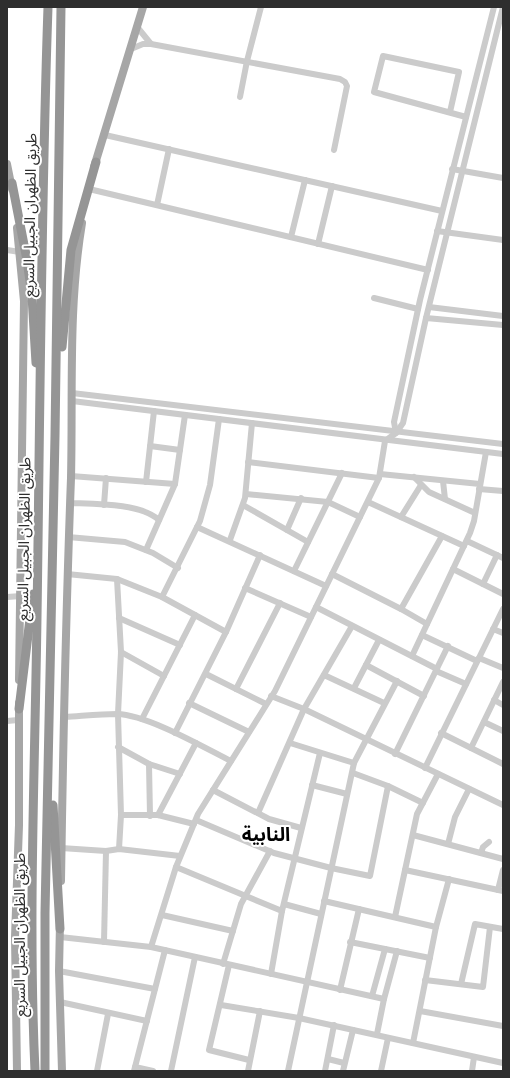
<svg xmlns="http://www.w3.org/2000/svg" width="510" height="1078" viewBox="0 0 510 1078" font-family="Signika,'Noto Sans Arabic',sans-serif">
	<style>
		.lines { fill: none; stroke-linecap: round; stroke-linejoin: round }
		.minor { stroke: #cbcbcb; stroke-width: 6 }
		.major { stroke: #a6a6a6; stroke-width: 8 }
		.highway { stroke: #959595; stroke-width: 9 }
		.labels { text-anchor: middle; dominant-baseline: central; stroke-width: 4; stroke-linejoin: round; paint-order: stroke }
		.street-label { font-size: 15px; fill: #2e2e2e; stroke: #fff }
		.district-label { font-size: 19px; font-weight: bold; fill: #000; stroke: #fff }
	</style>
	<rect width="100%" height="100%" fill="#fff"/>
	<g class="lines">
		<g class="minor">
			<path d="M151 44 340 79 345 82 347 86 334 150"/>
			<path d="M131 49 143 44H151L138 28"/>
			<path d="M240 97 247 61 261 7"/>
			<path d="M450 112 459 72 383 56 374 92 466 117"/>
			<path d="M105 135 442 211"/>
			<path d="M452 169 503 178"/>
			<path d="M89 189 428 270"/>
			<path d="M157 205 169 149"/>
			<path d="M437 231 503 240"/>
			<path d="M291 237 305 180"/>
			<path d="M318 244 332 186"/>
			<path d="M7 250 20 252"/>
			<path d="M374 298 418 309"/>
			<path d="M429 307 503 316"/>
			<path d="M426 318 503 325"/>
			<path d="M72 393 503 444"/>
			<path d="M72 401 503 454"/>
			<path d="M396 433 394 422 420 300 494 7"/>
			<path d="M150 446 180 450"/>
			<path d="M248 462 379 478"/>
			<path d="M380 474 480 484"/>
			<path d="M71 476 175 484"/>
			<path d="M414 477 429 492 475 513"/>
			<path d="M443 481 445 499"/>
			<path d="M146 482 154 411"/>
			<path d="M479 489 503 491"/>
			<path d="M246 494 328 502 360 517"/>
			<path d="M368 502 464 546"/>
			<path d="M70 503C94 504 140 503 159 520"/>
			<path d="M104 505 106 478"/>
			<path d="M243 505 308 542"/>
			<path d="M401 517 421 485"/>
			<path d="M197 527 326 586"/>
			<path d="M287 530 301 498"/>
			<path d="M68 537 125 542 153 553 178 568"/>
			<path d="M230 540 245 498 252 423"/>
			<path d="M467 541 503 558"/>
			<path d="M146 550 175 484 185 415"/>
			<path d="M453 569 503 594"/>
			<path d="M294 571 342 473"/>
			<path d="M67 574 117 579 162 597 226 632"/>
			<path d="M332 574 401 609 427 624"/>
			<path d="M117 579 121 652 118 714 121 815 119 849"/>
			<path d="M483 584 497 555"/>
			<path d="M245 588 311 617"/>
			<path d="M7 597 21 596"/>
			<path d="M162 597 200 521 210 485 219 419"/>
			<path d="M316 607 437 669"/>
			<path d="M401 609 442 536"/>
			<path d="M119 618 180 645"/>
			<path d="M493 629 503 633"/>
			<path d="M422 635 477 661"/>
			<path d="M121 652 164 676"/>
			<path d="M412 656 470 533 474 521 486 452"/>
			<path d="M479 658 503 668"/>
			<path d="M366 665 424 696"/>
			<path d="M436 671 466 684"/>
			<path d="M206 674 266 704"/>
			<path d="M324 675 384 703"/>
			<path d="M354 688 379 640"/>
			<path d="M236 689 280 603"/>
			<path d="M271 696 304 709 503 805"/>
			<path d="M494 700 503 705"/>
			<path d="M189 703 249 732"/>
			<path d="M65 717C82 716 100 714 117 714 148 715 203 747 231 761"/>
			<path d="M142 719 195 615"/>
			<path d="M7 721 18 720"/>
			<path d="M484 722 503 731"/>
			<path d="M175 733 226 632 260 555"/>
			<path d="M441 733 503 764"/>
			<path d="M290 743 354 763"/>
			<path d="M118 747 149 764 180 774"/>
			<path d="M471 748 503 682"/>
			<path d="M395 754 448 646"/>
			<path d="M149 764 150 816"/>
			<path d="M425 768 503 609"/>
			<path d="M353 773 388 786 423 803"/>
			<path d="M312 785 347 794"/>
			<path d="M213 790 269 819 301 828"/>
			<path d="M258 813 304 709 352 626"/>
			<path d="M121 815H158L194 824"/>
			<path d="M158 815 196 743"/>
			<path d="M196 820 274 853 331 868 370 876 388 786"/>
			<path d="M413 835 503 859"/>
			<path d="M448 844 455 817 469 789"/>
			<path d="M61 848 106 851 119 849 180 856"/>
			<path d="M481 853 483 847 489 842"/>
			<path d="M176 867 282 911"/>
			<path d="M405 870 503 891"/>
			<path d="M498 890 503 870"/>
			<path d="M324 901 436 927"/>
			<path d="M284 904 321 914"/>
			<path d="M162 915 233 931"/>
			<path d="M395 917 417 814 438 774"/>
			<path d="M60 937 151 947 384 999"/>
			<path d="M104 942 106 851"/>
			<path d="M350 942 430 958"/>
			<path d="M151 947 176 867 198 814 275 691 379 478 385 441 396 433 403 423 426 318 503 7"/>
			<path d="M223 964 241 904 270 851"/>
			<path d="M229 965 209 1050 249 1060"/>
			<path d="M59 971 155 989"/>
			<path d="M271 974 282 911 320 753"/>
			<path d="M425 980 483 987 490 927"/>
			<path d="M461 984 475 924 503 929"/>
			<path d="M340 990 359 909"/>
			<path d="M372 996 385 949"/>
			<path d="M60 1002 147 1021"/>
			<path d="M221 1005 299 1018 503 1063"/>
			<path d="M420 1011 503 1026"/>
			<path d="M377 1034 384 999 397 951"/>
			<path d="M413 1043 436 927 449 879"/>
			<path d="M328 1059 344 1063"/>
			<path d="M135 1067 153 1071"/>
			<path d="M97 1071 108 1014"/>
			<path d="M134 1071 165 950"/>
			<path d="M171 1071 195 957"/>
			<path d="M248 1071 260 1011"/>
			<path d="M288 1071 354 763 397 681"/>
			<path d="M325 1071 334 1025"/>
			<path d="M343 1071 353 1030"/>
			<path d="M381 1071 388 1038"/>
			<path d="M472 1071 474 1057"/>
		</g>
		<g class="major">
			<path d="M7 164 12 189"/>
			<path d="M94 167 143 7"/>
			<path d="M17 228 24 301 19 680"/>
			<path d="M61 881C63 747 66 612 71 478 73 393 68 307 82 223"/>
			<path d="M60 923 59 971 62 1071"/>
			<path d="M17 1071 15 937 19 825V703"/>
		</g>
		<g class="highway">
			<path d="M12 183 27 260 32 296 36 363"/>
			<path d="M62 347 71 250 96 162"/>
			<path d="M19 709 33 594"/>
			<path d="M53 805 60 929"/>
			<path d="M35 1071C28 920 35 768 37 617 40 413 41 210 48 7"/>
			<path d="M45 1071V913L55 436 61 7"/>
		</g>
	</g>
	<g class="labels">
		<g class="street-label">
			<text transform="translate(30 215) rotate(-89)">طريق الظهران الجبيل السريع</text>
			<text transform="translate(24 539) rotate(-89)">طريق الظهران الجبيل السريع</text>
			<text transform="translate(20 935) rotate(-90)">طريق الظهران الجبيل السريع</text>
		</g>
		<g class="district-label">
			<text x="266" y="835">النابية</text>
		</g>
	</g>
	<rect width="510" height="1078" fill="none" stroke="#2e2e2e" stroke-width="16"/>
</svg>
